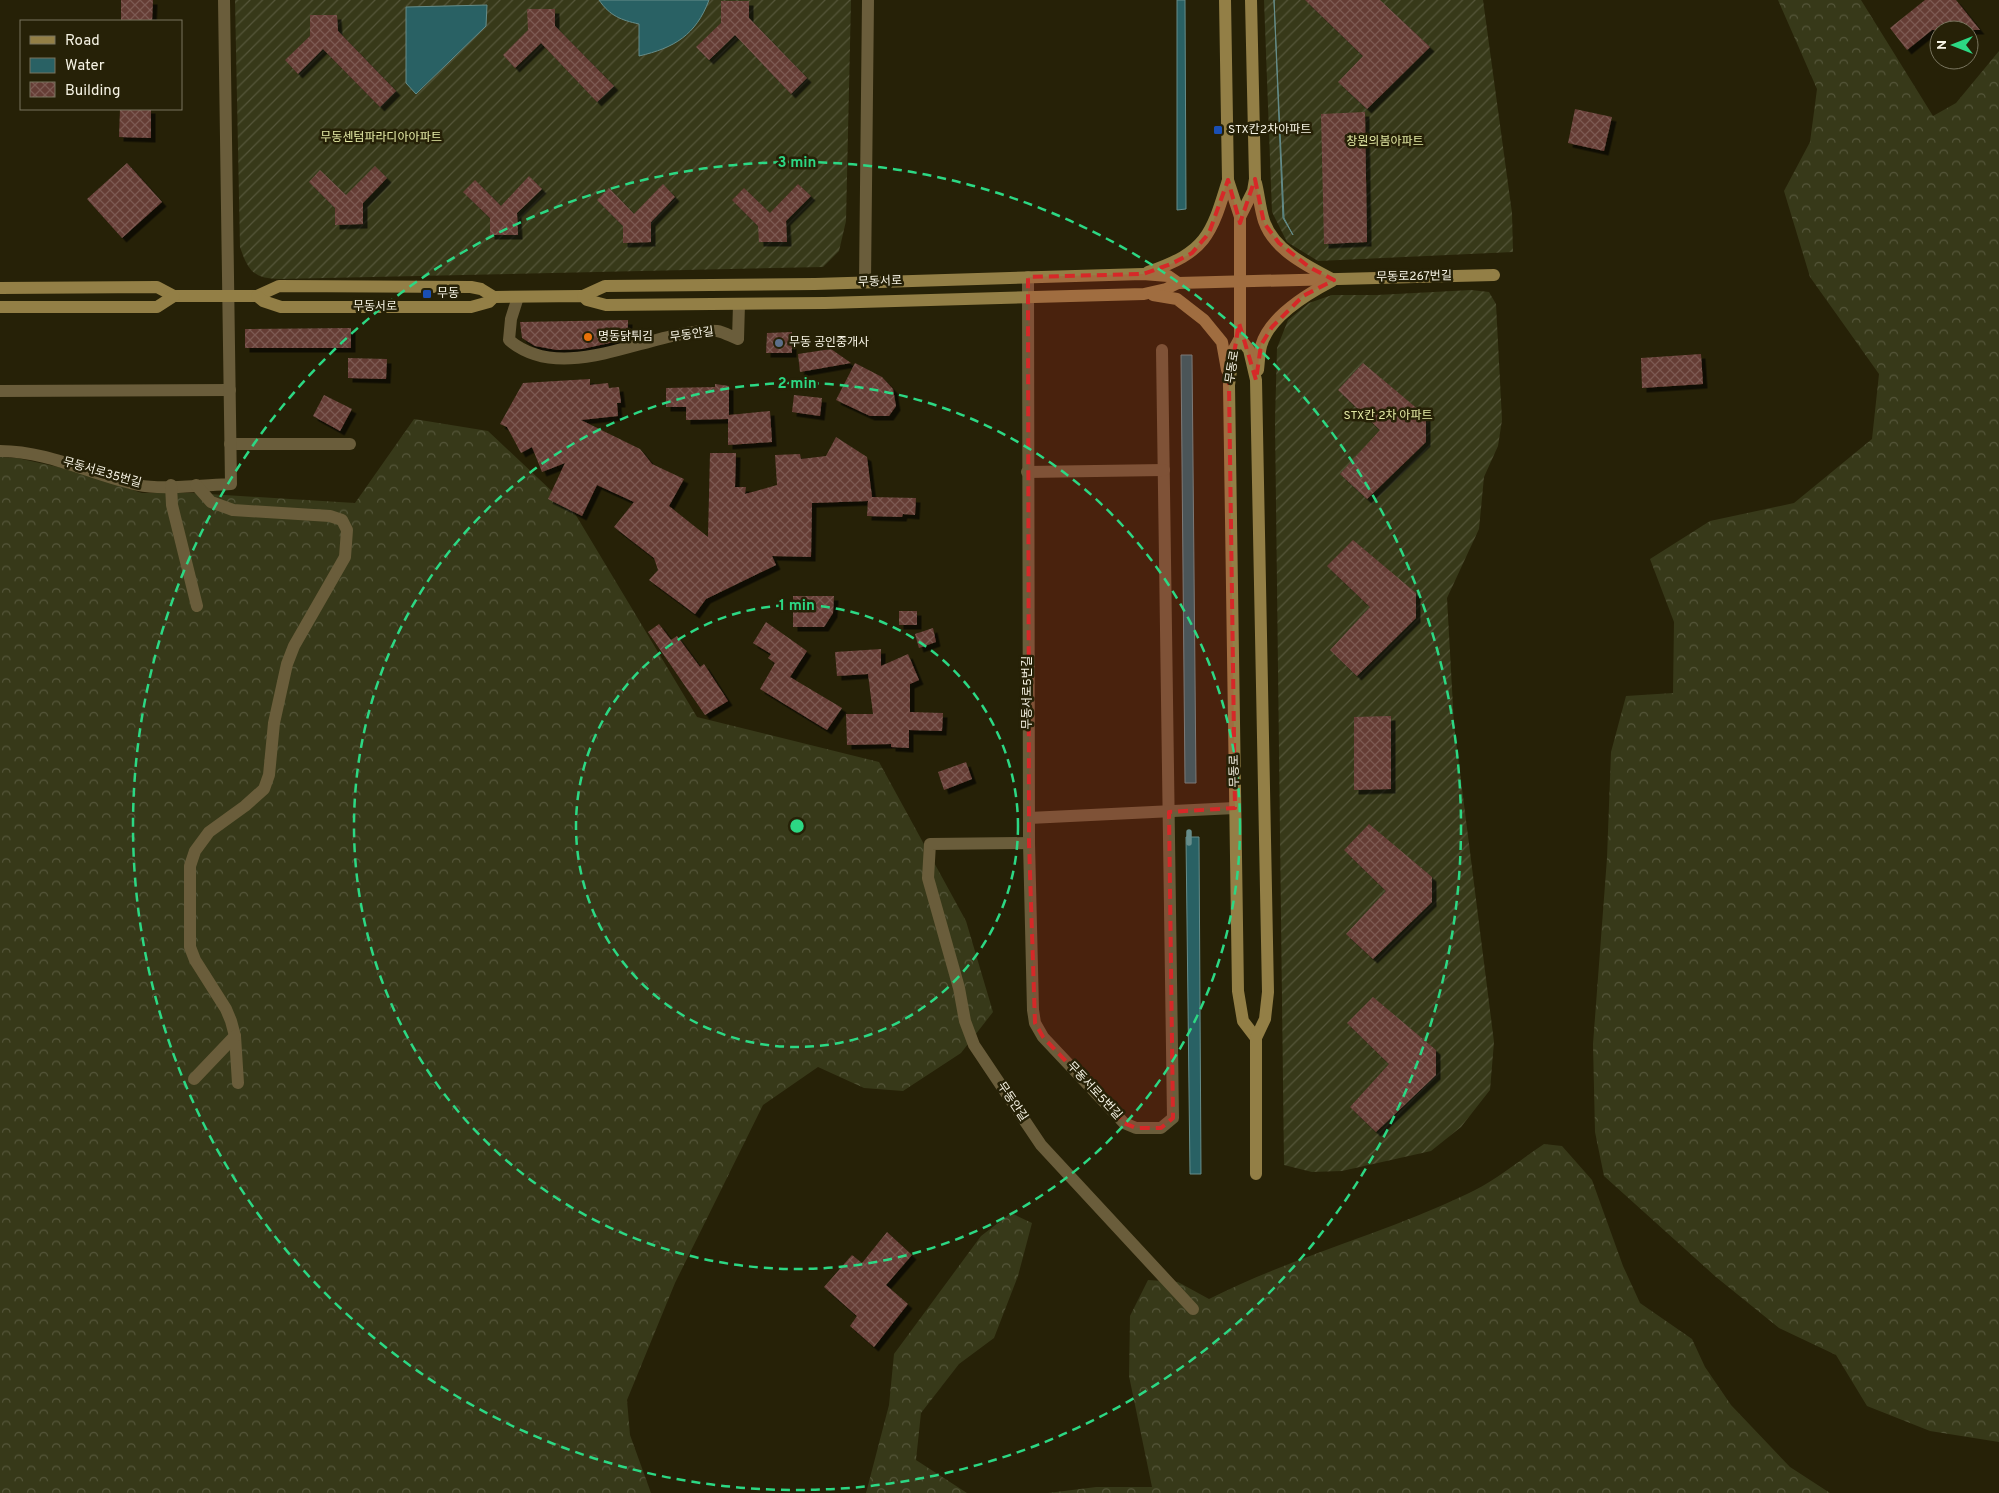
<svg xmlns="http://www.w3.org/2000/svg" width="1999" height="1493" viewBox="0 0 1999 1493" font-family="Overpass,'Noto Sans KR',sans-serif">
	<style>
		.forest { fill: url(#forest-crowns) }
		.garden { fill: url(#garden-furrows) }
		.water { fill: #296164; stroke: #668d8a }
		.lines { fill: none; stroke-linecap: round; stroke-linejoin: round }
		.stream { stroke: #668d8a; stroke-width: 5.5 }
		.building { fill: url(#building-cross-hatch); filter: url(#shadow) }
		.street { stroke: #6a5d3b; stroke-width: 12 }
		.secondary { stroke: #937f46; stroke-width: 12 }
		.marked { fill: #d62828; fill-opacity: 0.2; stroke: #d62828; stroke-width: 4; stroke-dasharray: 10 6; stroke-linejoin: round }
		.ring { fill: none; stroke: #2cd884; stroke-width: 2.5; stroke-dasharray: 9 6 }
		.transit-dot { fill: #1a4fb4; stroke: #262107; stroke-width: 2 }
		.food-dot { fill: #e8710a; stroke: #262107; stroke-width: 2 }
		.service-dot { fill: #5c6f8a; stroke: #262107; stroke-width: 2 }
		.labels { text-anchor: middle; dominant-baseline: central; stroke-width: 5; stroke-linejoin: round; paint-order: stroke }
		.poi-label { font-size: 12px; fill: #f6f3e4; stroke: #262107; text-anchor: start }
		.park-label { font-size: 12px; fill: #e4eaa5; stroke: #262107 }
		.street-label { font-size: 12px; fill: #f6f3e4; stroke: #262107 }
		.centre { fill: #2cd884; stroke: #262107; stroke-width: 2.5 }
		.ring-label { font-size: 15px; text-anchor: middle; font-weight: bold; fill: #2cd884; stroke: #262107; stroke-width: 5; stroke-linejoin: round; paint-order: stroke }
	</style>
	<defs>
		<pattern id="forest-crowns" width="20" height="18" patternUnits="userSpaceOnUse" patternTransform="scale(1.25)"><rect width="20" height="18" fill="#373919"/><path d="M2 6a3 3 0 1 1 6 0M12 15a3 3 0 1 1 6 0" fill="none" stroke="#55563a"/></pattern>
		<pattern id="garden-furrows" width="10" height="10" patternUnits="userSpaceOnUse" patternTransform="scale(1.25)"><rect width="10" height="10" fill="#373919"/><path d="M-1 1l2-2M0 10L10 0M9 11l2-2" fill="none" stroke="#55563a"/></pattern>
		<pattern id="building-cross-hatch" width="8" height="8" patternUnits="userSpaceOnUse" patternTransform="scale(1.25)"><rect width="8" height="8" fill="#653d35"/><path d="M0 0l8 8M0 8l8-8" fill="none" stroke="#7c5a52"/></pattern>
		<filter id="shadow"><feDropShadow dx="4.5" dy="4.5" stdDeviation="0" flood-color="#0009"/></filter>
	</defs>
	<rect width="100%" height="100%" fill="#262107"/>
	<g class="forest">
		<path d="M1778 0H1861L1933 116 1956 103 1999 51V1442L1930 1431 1867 1406 1836 1355 1779 1328 1716 1277 1604 1176 1595 1132 1593 1044 1607 858 1611 752 1626 696 1673 693 1674 622 1650 559 1710 521 1794 503 1872 439 1879 374 1810 277 1784 191 1810 142 1817 89Z"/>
		<path d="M414 419 488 431 574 512 697 717 879 762 966 921 993 1012 961 1053 903 1091 864 1088 818 1067 763 1105 675 1283 627 1400 630 1435 651 1493H0V457L17 458 72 470 142 493H193L355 503Z"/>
		<path d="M1544 1144 1562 1146 1592 1180 1623 1266 1640 1303 1692 1339 1705 1367 1731 1405 1790 1467 1830 1493H1048L1096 1487H1152L1129 1376 1130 1316 1148 1280 1178 1282 1209 1299C1292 1257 1383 1234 1467 1194 1494 1182 1520 1160 1544 1144Z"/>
		<path d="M1011 1213 1032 1223 1018 1276 994 1338 959 1364 921 1413 916 1460 967 1493H866L889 1405 894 1354 981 1236Z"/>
	</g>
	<g class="garden">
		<path d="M235 0H851L846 221 839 251 823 267 280 279C254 279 248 271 240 247Z"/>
		<path d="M1264 0H1483L1512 213 1513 252 1318 261 1287 242 1272 212Z"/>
		<path d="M1471 290 1489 292 1496 304 1502 420 1498 446 1484 477 1479 529 1447 598 1454 725 1494 1042 1490 1090 1461 1127 1431 1151 1342 1171 1312 1172 1284 1165 1275 421 1277 348 1288 320 1309 303 1332 295H1377Z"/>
	</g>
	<g class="water">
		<path d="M599 0H709C696 35 674 48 639 56V24C621 20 610 16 599 0Z"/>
		<path d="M1177 0H1185L1186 209 1177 210Z"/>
		<path d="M1274 0 1284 218 1293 235 1283 218Z"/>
		<path d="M487 5 486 26 416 94 406 83V7Z"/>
		<path d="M1181 355H1192L1196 783H1185Z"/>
		<path d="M1186 837H1199L1201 1174H1190Z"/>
	</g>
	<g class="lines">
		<path class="stream" d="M1189 832V843"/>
	</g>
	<g class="building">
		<path d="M121 0H153L152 21H121Z"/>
		<path d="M1305 0H1380L1430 47 1367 109 1338 82 1363 56Z"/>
		<path d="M1925 0H1956L1980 30H1932L1907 50 1890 28Z"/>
		<path d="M721 1H749V18L807 78 791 94 735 35 709 60 696 47 721 23Z"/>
		<path d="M527 9H555V26L614 86 597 102 541 43 515 68 503 55 528 30Z"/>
		<path d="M310 15H337L338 31 396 91 380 107 323 49 298 74 285 60 310 36Z"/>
		<path d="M120 109H151V138L119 137Z"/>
		<path d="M1575 109 1612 117 1604 151 1568 143Z"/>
		<path d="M1365 112 1367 242 1324 244 1321 114Z"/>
		<path d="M127 163 162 202 122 238 87 199Z"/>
		<path d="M375 166 387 178 363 203V224L335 225V208L309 182 320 170 346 195Z"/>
		<path d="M529 176 542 189 517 213 518 235H490V218L463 192 475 180 501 206Z"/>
		<path d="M663 184 675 197 651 222V242L623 243V226L597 200 609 188 634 214Z"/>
		<path d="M798 184 811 196 786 221 787 242H759L758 226 732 200 744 188 770 213Z"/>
		<path d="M628 320V339L582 349 557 350 535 346 522 338 520 322Z"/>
		<path d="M351 328V348H245V329Z"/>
		<path d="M792 332V353H766L767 333Z"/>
		<path d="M831 349 851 363 800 372 798 354Z"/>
		<path d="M1701 354 1703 384 1642 388 1641 358Z"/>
		<path d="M348 358 387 359 386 379 348 378Z"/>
		<path d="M855 363 882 377 893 389 896 406 889 416H870L836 400Z"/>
		<path d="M1363 363 1426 416V442L1367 499 1340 474 1380 430 1338 390Z"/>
		<path d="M590 379V385L608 383 609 388 619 387 621 403H617L618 416 581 420 640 449 652 464 684 479 669 506 708 537 710 453H736L735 487H746L745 494 777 485 775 455 800 454 801 459 826 456 836 437 867 457 872 497 916 498 915 515 903 514 902 517 867 516 868 501 812 503 811 557 772 556 776 565 706 599 695 614 649 580 658 570 654 558 614 527 634 502 597 485 582 516 548 499 565 463 542 472 532 447 521 453 507 427 500 424 523 383Z"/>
		<path d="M715 384 729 386V415L770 411 772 442 728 445V419L686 420V407H666V388L715 387Z"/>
		<path d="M324 395 352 409 340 431 313 416Z"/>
		<path d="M794 395 822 398 820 416 792 412Z"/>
		<path d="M1353 540 1416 593V618L1357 676 1330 650 1370 607 1327 566Z"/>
		<path d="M793 596H834L833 613 824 627H793Z"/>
		<rect x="899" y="611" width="18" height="14"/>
		<path d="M766 622 807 651 790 677 842 708 827 730 760 689 775 663 768 658 771 654 753 643Z"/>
		<path d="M659 624 671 640 677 636 700 667 704 664 728 701 705 715 648 632Z"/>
		<path d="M933 628 936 642 919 648 915 634Z"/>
		<path d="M881 649V666L908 654 919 680 910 684V712L943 713 942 731 909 730V748L891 747V744L847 745 846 714H873L868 674 837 676 835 652Z"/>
		<path d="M1391 716V789L1354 790V717Z"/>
		<path d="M966 762 972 779 944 790 938 772Z"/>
		<path d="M1369 824 1432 877V902L1373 959 1346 934 1386 891 1344 850Z"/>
		<path d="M1373 997 1436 1050V1075L1376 1132 1350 1107 1389 1064 1347 1023Z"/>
		<path d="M887 1232 912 1255 886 1285 908 1304 874 1347 850 1326 857 1316 824 1287 852 1255 862 1263Z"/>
	</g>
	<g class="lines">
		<g class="street">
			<path d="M1028 277 1029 843 1033 1010 1035 1023 1043 1037 1124 1123 1136 1128H1161L1173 1118 1162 350"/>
			<path d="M865 282 868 0"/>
			<path d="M518 297 511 319 509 340C566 388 653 327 717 331 724 332 732 337 738 339L739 304"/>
			<path d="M0 391 230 390"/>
			<path d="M230 444H350"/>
			<path d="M0 451C49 451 91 475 138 485 161 490 205 485 231 484L224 0"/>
			<path d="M1027 472 1164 470"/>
			<path d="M171 485 172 505 197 606"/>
			<path d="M196 485 211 502 233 510 330 516 342 520 347 530 345 557 294 646 287 664 274 723 269 775 264 789 245 806 209 832 195 851 190 866V947L195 960 226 1009 231 1021 235 1036 238 1083"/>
			<path d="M1029 818 1235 808"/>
			<path d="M1029 843 930 844 928 878 959 988 965 1021 974 1045 1041 1145 1193 1309"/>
			<path d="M194 1079 235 1036"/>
		</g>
		<g class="secondary">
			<path d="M1225 0 1228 180 1240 217V338L1234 349 1229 385 1238 991 1243 1021 1256 1038"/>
			<path d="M1256 183C1259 195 1260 209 1264 221 1274 250 1307 266 1332 279"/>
			<path d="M1240 217 1253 191 1255 179 1251 0"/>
			<path d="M1148 272C1206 252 1211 236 1228 180"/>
			<path d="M0 288 157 287 174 296H257L279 286 471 287 481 289 494 297 583 296 587 300 606 305 825 303 1144 294 1166 289 1178 283 1494 275"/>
			<path d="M1153 295 1177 299 1204 320 1222 342 1227 370"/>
			<path d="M257 296 263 301 281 307H471L489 302 494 297"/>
			<path d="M583 296 605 286 815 284 1143 274 1168 276 1178 283"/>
			<path d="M0 307H157L174 296"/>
			<path d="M1240 338 1249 350 1256 380 1268 992 1265 1019 1256 1038V1174"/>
			<path d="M1258 370C1259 362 1259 354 1261 346 1269 317 1307 294 1332 281"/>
		</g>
	</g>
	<path class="marked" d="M1255 179 1264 223 1279 243 1309 267 1334 280 1303 296 1272 327 1261 345 1256 380 1239 323 1229 385 1235 808 1169 812 1173 1118 1161 1128H1136L1124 1123 1043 1037 1035 1023 1029 843 1028 277 1143 274 1171 264 1192 253 1209 233 1228 180 1240 223Z"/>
	<g class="ring">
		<circle cx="797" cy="826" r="221"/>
		<circle cx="797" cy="826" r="443"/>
		<circle cx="797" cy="826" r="664"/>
	</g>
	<g class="transit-dot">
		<rect x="1213" y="125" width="10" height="10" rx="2.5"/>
		<rect x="422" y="289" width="10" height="10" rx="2.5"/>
	</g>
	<circle class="food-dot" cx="588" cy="337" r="5"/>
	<circle class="service-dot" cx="779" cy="343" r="5"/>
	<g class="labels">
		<g class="poi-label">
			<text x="1228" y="130">STX칸2차아파트</text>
			<text x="437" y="294">무동</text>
			<text x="598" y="337">명동닭튀김</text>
			<text x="789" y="343">무동 공인중개사</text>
		</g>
		<g class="park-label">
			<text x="381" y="138">무동센텀파라디아아파트</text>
			<text x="1385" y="142">창원의봄아파트</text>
			<text x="1388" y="416">STX칸 2차 아파트</text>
		</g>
		<g class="street-label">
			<text transform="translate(1414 277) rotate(-1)">무동로267번길</text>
			<text transform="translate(880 282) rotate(-2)">무동서로</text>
			<text x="375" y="307">무동서로</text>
			<text transform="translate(692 335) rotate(-8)">무동안길</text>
			<text transform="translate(1233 367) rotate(-81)">무동로</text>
			<text transform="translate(102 473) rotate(16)">무동서로35번길</text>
			<text transform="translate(1028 693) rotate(-90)">무동서로5번길</text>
			<text transform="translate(1235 771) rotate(-91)">무동로</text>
			<text transform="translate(1094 1091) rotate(47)">무동서로5번길</text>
			<text transform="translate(1012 1102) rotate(56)">무동안길</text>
		</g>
	</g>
	<circle cx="797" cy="826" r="8" class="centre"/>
	<g class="ring-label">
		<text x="797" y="167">3 min</text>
		<text x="797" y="388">2 min</text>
		<text x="797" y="610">1 min</text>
	</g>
	<rect x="20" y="20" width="162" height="90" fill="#262107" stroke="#79755f"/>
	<rect x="30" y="36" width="25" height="8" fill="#937f46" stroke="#79755f"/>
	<text x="65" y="45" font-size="15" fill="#f6f3e4">Road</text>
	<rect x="30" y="58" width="25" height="15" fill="#296164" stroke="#79755f"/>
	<text x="65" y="70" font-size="15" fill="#f6f3e4">Water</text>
	<rect x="30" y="82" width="25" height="15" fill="url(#building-cross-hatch)" stroke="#79755f"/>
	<text x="65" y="95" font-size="15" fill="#f6f3e4">Building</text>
	<g transform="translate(1954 45) rotate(270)"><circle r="24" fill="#262107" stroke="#79755f"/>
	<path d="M0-4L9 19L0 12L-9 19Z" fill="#2cd884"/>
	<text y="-8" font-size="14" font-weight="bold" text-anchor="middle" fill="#f6f3e4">N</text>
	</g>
</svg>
